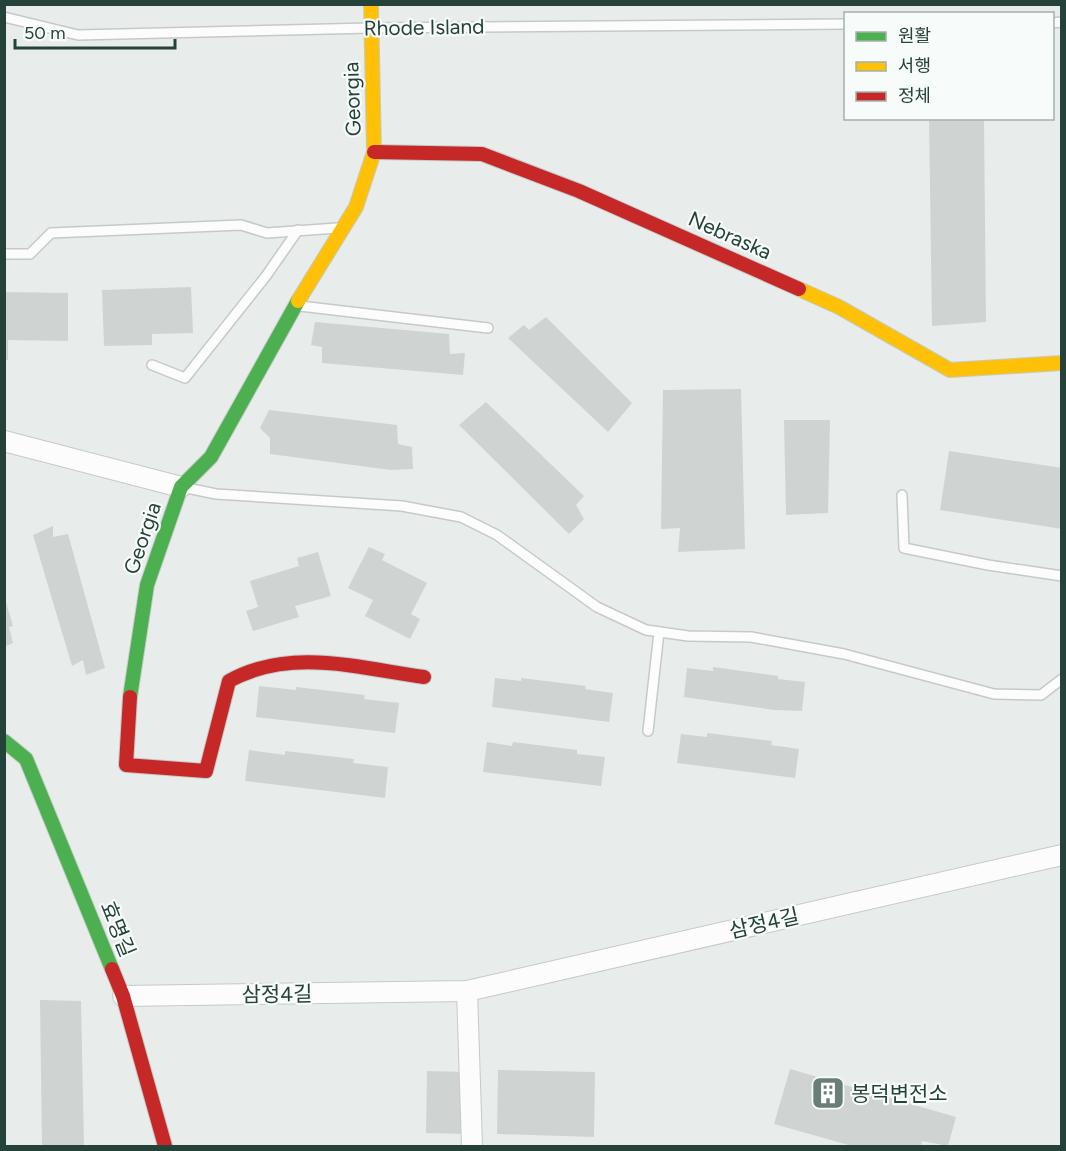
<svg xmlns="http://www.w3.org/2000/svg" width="1066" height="1151" viewBox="0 0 1066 1151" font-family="Figtree,'Noto Sans KR',sans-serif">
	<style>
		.building { fill: #cfd4d2 }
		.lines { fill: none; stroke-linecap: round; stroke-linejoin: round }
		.lane-casing { stroke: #c5cac8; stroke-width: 12 }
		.street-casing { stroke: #c5cac8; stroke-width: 22 }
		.fast-casing { stroke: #c3cbc8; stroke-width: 16 }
		.slow-casing { stroke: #c3cbc8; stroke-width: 16 }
		.jam-casing { stroke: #c3cbc8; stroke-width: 16 }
		.lane { stroke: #fcfcfc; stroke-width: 9 }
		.street { stroke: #fcfcfc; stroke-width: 20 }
		.fast { stroke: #4caf50; stroke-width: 14 }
		.slow { stroke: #ffc107; stroke-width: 14 }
		.jam { stroke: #c62828; stroke-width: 14 }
		.labels { text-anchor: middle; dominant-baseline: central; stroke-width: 4.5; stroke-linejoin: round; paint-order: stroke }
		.street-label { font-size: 21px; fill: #24423a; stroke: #f7fbf9 }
		.poi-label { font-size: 21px; fill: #24423a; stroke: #f7fbf9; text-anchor: start }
	</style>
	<rect width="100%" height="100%" fill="#e8edeb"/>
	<g class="building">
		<path d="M929 118H984L986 322 932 326Z"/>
		<path d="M191 287 193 333 152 334V345L104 346 102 290Z"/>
		<path d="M4 292 68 293V341L8 340V360H4Z"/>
		<path d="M546 317 632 403 608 432 508 338 524 325 529 330Z"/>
		<path d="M315 322 449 334 450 354 465 353 463 375 322 363V347L311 345Z"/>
		<path d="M741 389 745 549 678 552 680 528 661 529 663 390Z"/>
		<path d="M486 402 584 496 576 505 584 519 569 534 459 425Z"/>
		<path d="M269 410 397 425 398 444 412 447 413 469 391 470 270 454V438L260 428Z"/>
		<path d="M784 420H830L828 513 786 515Z"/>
		<path d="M949 451 1062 468V529L940 510Z"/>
		<path d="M53 526V537L68 534 105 668 86 675 83 660 72 666 33 535Z"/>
		<path d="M369 547 385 554 382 560 427 583 411 614 420 619 410 639 365 616 373 600 348 588Z"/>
		<path d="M318 552 331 596 295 606 299 617 253 631 246 611 258 607 250 581 299 566 297 558Z"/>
		<path d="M4 595 13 626 9 627 13 643 4 647Z"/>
		<path d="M713 667 778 676V679L805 682 802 711 774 710 684 697 687 668 713 671Z"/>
		<path d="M495 678 521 681V678L586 686 585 689 613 693 609 722 492 707Z"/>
		<path d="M259 686 296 690V687L365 695 364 699 399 703 395 733 256 717Z"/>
		<path d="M707 733 772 741 771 745 799 749 795 778 677 763 681 734 707 737Z"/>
		<path d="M487 742 512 746 513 742 577 750V754L605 757 601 786 483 772Z"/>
		<path d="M249 750 285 755V751L354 759 353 763 388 767 385 798 245 781Z"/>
		<path d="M40 1000 81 1001 84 1146H42Z"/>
		<path d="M790 1069 956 1117 948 1146 922 1141 921 1146H852L774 1124Z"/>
		<path d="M498 1070 595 1072 594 1137 497 1134Z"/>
		<path d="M427 1071 467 1072 466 1134 426 1133Z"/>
	</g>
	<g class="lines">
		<defs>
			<g id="lane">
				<path d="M4 17 78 35 371 28 846 24"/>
				<path d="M1052 23 1062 22"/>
				<path d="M4 254H30L51 233 241 225 267 233 337 228"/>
				<path d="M300 306 488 328"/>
				<path d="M152 365 185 378 266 276 298 230"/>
				<path d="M187 488 216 494 402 506 461 517 497 535 597 607 646 630 688 636 751 637 844 654 994 694 1041 695 1062 679"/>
				<path d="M902 495 904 548 988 565 1062 576"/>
				<path d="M648 731 659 632"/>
			</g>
			<g id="street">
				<path d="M4 441 181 487"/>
				<path d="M467 991 472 1146"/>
				<path d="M123 996 467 991 1062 855"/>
			</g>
			<g id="fast">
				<path d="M130 697 147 585 181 487 211 457 298 301"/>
				<path d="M4 741 26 759 112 969"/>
			</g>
			<g id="slow">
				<path d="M799 289 839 307 950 370 1062 363"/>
				<path d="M298 301 356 207 374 152 371 4"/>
			</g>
			<g id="jam">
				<path d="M374 152 482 154 579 191 799 289"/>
				<path d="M130 697 126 765 206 771 229 681C290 647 359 668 424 677"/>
				<path d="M112 969 123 996 165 1146"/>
			</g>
		</defs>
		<use href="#lane" class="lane-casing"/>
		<use href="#street" class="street-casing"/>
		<use href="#fast" class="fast-casing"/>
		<use href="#slow" class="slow-casing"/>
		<use href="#jam" class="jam-casing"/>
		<use href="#lane" class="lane"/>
		<use href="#street" class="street"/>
		<use href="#fast" class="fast"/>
		<use href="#slow" class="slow"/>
		<use href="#jam" class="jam"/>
	</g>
	<defs>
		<symbol id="building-square" viewBox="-11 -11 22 22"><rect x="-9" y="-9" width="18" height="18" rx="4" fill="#697e78" stroke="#f7fbf9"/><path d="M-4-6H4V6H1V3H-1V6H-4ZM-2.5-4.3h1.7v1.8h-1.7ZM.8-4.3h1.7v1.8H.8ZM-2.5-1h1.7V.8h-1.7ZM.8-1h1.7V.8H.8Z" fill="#fff"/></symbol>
	</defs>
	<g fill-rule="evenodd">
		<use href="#building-square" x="809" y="1074" width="38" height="38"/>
	</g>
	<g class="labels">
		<g class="street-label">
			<text transform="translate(424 27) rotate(-1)">Rhode Island</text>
			<text transform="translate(352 99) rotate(-92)">Georgia</text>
			<text transform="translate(730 235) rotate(24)">Nebraska</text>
			<text transform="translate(142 538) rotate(-71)">Georgia</text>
			<text transform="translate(764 923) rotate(-13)">삼정4길</text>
			<text transform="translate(118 929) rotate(68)">효명길</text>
			<text transform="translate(277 994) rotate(-1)">삼정4길</text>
		</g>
		<g class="poi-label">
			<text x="851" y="1093">봉덕변전소</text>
		</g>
	</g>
	<rect width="1066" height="1151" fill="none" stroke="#24423a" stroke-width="12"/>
	<rect x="844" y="12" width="210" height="108" fill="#f7fbf9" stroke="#a3b1ad" stroke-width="1.5"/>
	<rect x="856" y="32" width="30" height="9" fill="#4caf50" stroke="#a3b1ad" stroke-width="1.5"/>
	<text x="898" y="42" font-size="18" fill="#24423a">원활</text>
	<rect x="856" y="62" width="30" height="9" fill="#ffc107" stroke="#a3b1ad" stroke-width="1.5"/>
	<text x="898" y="72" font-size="18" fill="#24423a">서행</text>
	<rect x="856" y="92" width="30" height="9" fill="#c62828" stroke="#a3b1ad" stroke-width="1.5"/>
	<text x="898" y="102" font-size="18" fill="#24423a">정체</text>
	<path d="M15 39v9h160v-9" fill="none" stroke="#24423a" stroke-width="3"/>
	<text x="24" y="39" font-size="18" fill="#24423a" stroke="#f7fbf9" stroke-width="4.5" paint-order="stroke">50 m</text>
</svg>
